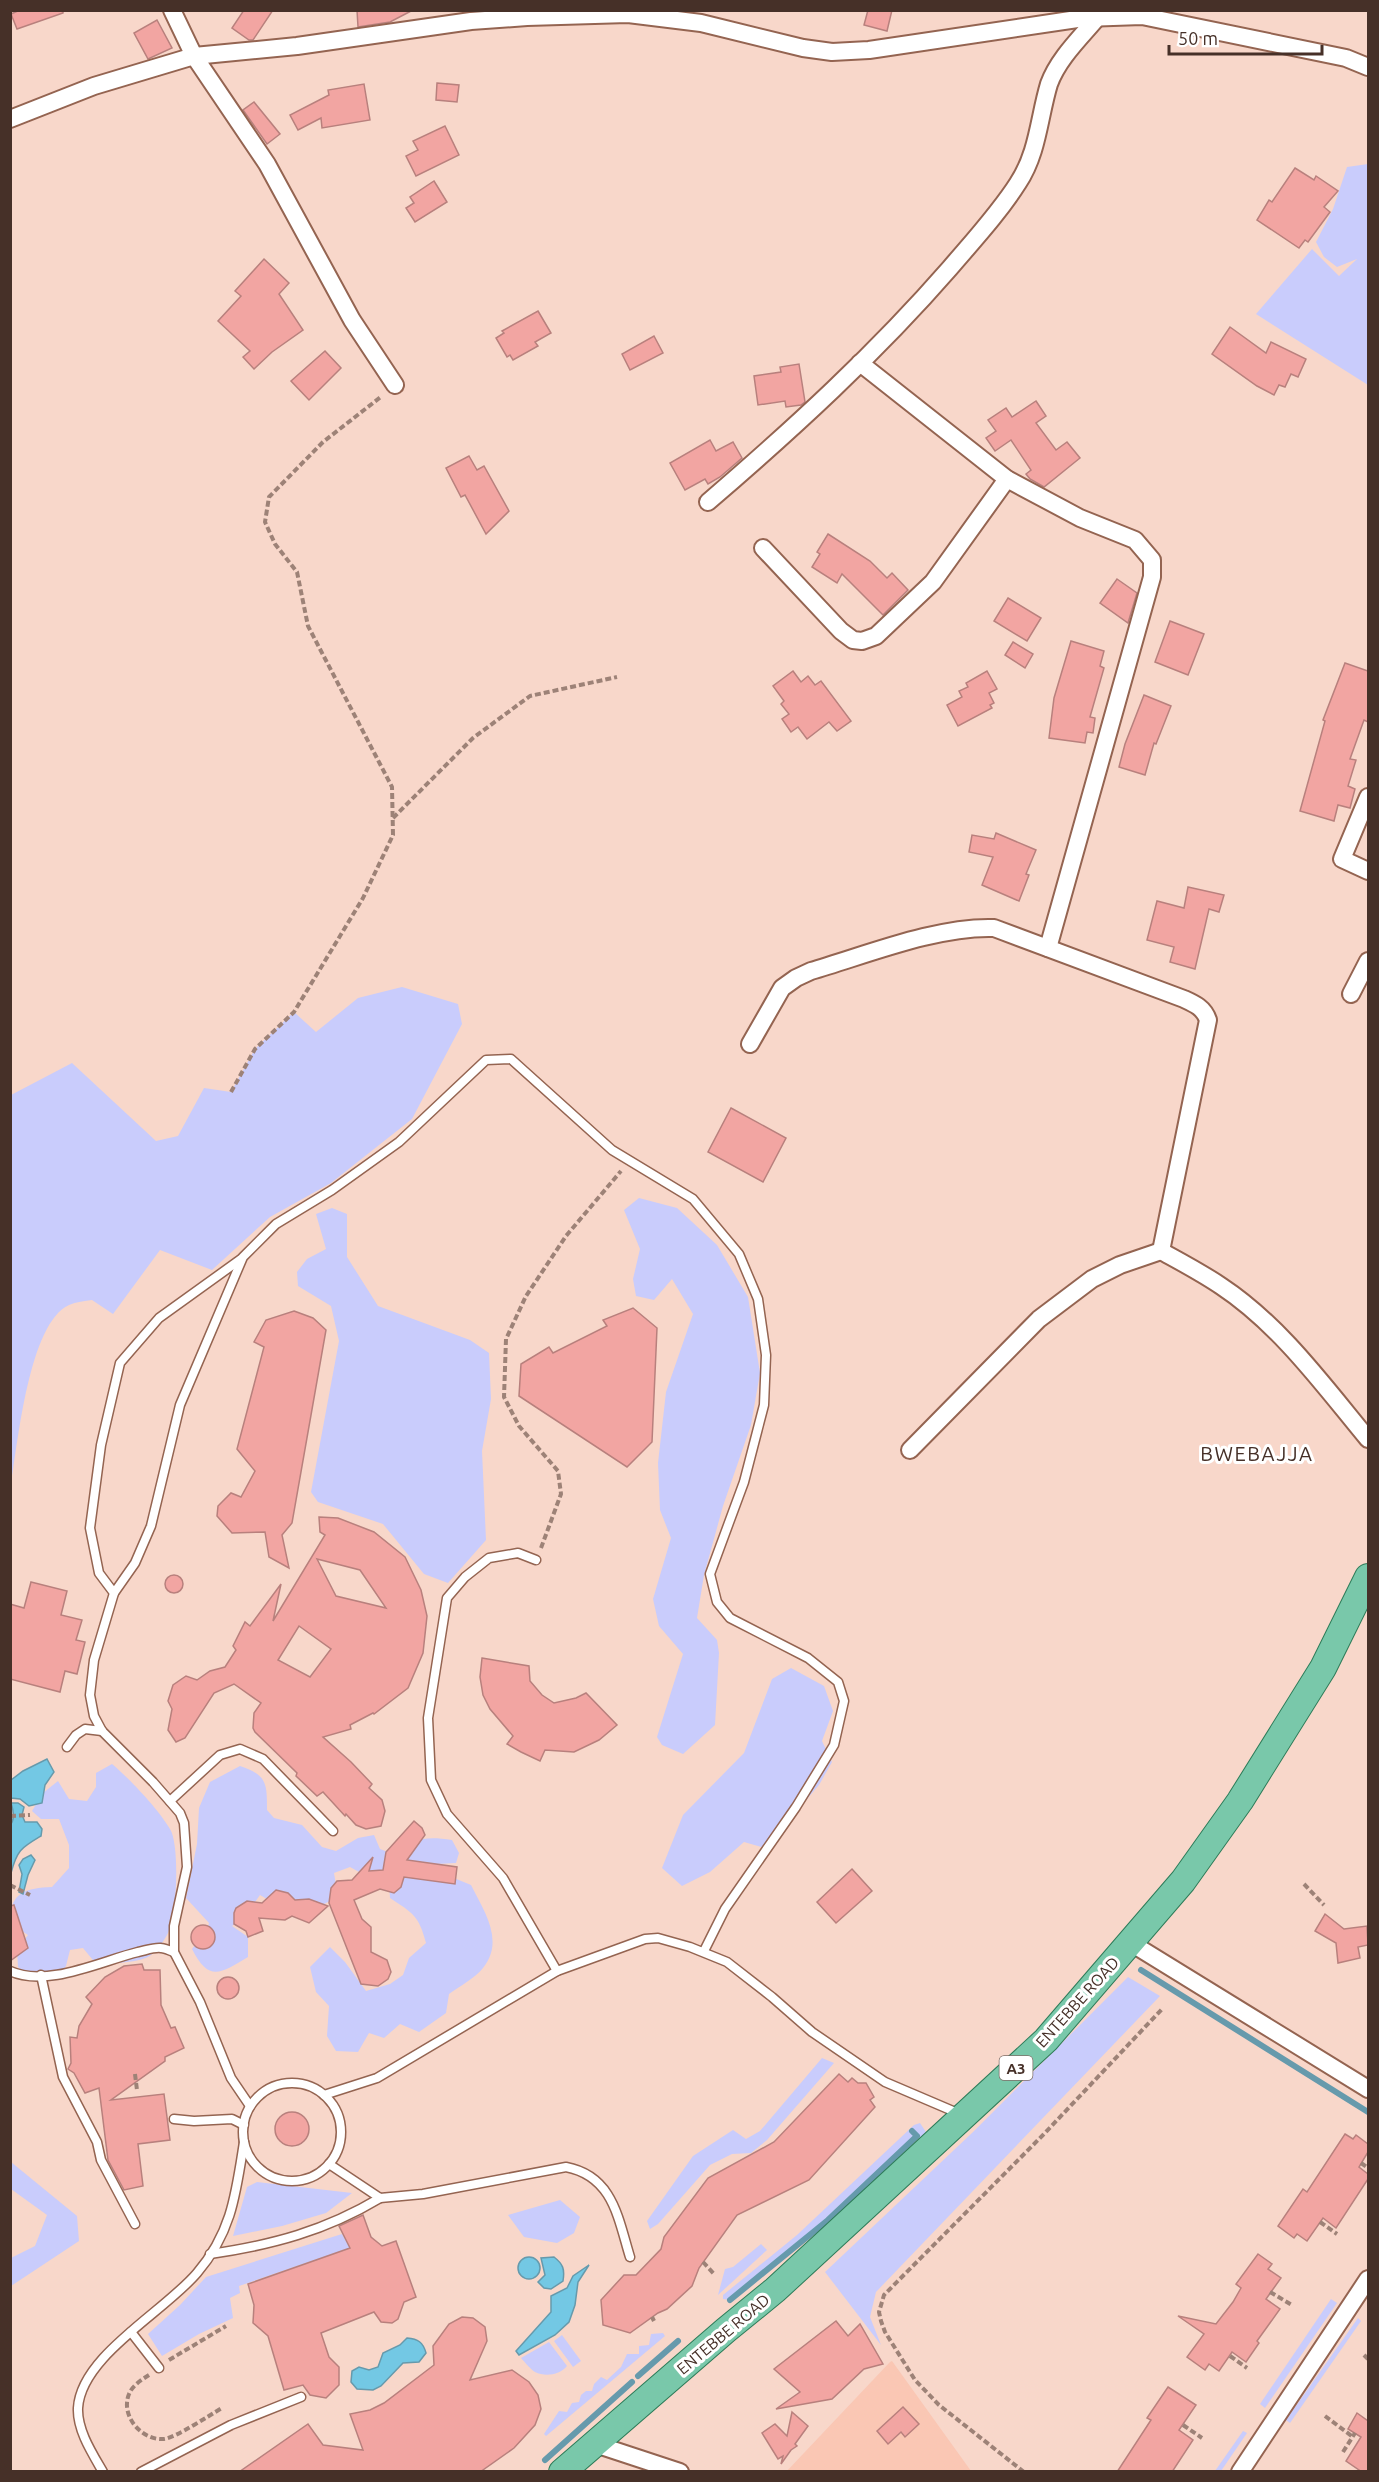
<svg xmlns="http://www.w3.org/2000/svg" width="1379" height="2482" viewBox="0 0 1379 2482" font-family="Ubuntu,sans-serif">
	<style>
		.built { fill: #fac7b4 }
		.green { fill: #c9ccfc }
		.water { fill: #73c8e4; stroke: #669aac; stroke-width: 1.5 }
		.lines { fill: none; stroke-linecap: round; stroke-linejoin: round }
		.stream { stroke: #669aac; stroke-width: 6 }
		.building { fill: #f2a5a2; stroke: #b8807d; stroke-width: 1.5; fill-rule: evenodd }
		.lane-casing { stroke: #946451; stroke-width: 11 }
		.street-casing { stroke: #946451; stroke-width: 20 }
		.primary-casing { stroke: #2d7b58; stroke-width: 28 }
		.path { stroke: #9d8277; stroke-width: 4; stroke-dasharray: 6 3; stroke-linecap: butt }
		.lane { stroke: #fff; stroke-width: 8 }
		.street { stroke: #fff; stroke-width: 16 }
		.primary { stroke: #79c8aa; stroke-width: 26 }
		.labels { text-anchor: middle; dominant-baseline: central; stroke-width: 6; stroke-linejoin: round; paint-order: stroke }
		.shield { fill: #fff; stroke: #7e6e68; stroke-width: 1.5 }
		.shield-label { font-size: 15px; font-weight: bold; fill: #463028 }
		.street-label { font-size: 16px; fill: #463028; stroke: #fff }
		.quarter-label { font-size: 20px; letter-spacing: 1.5px; fill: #463028; stroke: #fff }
	</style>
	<rect width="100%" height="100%" fill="#f8d7ca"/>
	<path class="built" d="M892 2361 971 2471 786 2472 890 2362Z"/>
	<g class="green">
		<path d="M1368 164V385L1256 314 1312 249 1339 276 1357 259 1337 267 1324 257 1316 242 1333 209 1347 167Z"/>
		<path d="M402 987 458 1004 462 1024 412 1119 331 1183 270 1217 212 1270 160 1250 113 1314 92 1300C85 1301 76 1302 69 1305 29 1323 18 1442 11 1483V1095L72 1063 156 1141 178 1136 204 1088 231 1092 255 1049 294 1012 316 1032 358 998Z"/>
		<path d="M639 1198 677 1208 717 1245 748 1297 760 1373 751 1425 723 1506 704 1575 697 1618 717 1640 719 1653 715 1725 683 1754 662 1745 657 1737 683 1654 659 1626 653 1599 671 1538 660 1510 658 1463 666 1392 693 1314 672 1279 654 1300 636 1296 633 1279 640 1249 624 1210Z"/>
		<path d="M332 1208 347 1214V1257L378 1306 470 1340 489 1353 491 1399 482 1451 486 1540 448 1583 424 1574 383 1524 318 1502 311 1492 339 1341 331 1306 298 1286 297 1272 307 1259 326 1249 316 1214Z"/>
		<path d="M791 1668 824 1686 833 1711 822 1741 832 1762 819 1785 765 1848 744 1842 710 1872 682 1886 662 1868 683 1815 744 1753 772 1679Z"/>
		<path d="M112 1764C129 1778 159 1810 170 1829 180 1845 177 1916 168 1933 165 1940 156 1951 151 1955 141 1963 110 1963 97 1965L83 1948 70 1950 66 1966 53 1981 35 1980 18 1967 17 1950 28 1935 11 1924C8 1894 24 1888 52 1887L69 1868V1845L59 1819H41L32 1811 43 1793 58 1781 69 1799 87 1801 96 1787V1773Z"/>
		<path d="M240 1766C267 1775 267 1783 267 1810L274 1818 302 1825 322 1847 336 1851 358 1838 374 1835 380 1849 393 1854C414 1838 426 1836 452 1840L459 1853 456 1863 436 1864 449 1876 471 1885C484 1911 505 1941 483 1968 475 1978 460 1986 449 1994L446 2013 419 2032 400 2024 384 2038 369 2033 358 2052 336 2051 327 2036 329 2006 316 1992 310 1967 330 1947 345 1962 366 1991 390 1984 403 1975 409 1958 426 1943C419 1916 413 1913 390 1898L389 1884 370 1878 350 1867 334 1873 338 1897 324 1904 279 1906 260 1895 243 1919 232 1926 248 1937V1957C221 1973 209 1983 192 1949L199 1940 206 1936 209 1923 186 1898 197 1844 199 1808 210 1782Z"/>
		<path d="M1128 1977 1160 1996 876 2292 870 2317 881 2345 825 2272 973 2132Z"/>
		<path d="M822 2058 834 2063 767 2140 751 2153 732 2154 710 2165 658 2224 650 2229 647 2221 693 2156 733 2130 746 2139 760 2131Z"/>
		<path d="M920 2123 926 2132 920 2138 917 2136 826 2220 730 2300 723 2299V2295L797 2235 914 2125Z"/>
		<path d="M11 2162 77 2216 79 2241 11 2286V2258L35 2246 47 2215 11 2189Z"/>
		<path d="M257 2182 352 2193 326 2213 282 2226 233 2236 247 2187Z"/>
		<path d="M560 2200 580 2217 574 2233 557 2243 524 2237 508 2215Z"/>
		<path d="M342 2234 350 2248 239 2286 240 2293 230 2298 233 2318 199 2334 162 2356 148 2334 180 2305 206 2277Z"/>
		<path d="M761 2244 767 2250 718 2295 725 2269 733 2267Z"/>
		<path d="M1331 2299 1337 2303 1265 2408 1260 2404Z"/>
		<path d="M1358 2318 1361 2321 1290 2423 1286 2420Z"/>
		<path d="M663 2333 665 2336 546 2436 544 2434 559 2411 567 2412 572 2403 579 2402 581 2395 586 2391H592L594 2384 601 2377 607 2380 621 2367 627 2354H639V2346L649 2345 651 2334Z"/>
		<path d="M562 2335 581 2361 573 2367 554 2341Z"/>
		<path d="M549 2342 567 2366C560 2375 545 2377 535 2372 530 2369 525 2362 521 2358Z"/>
		<path d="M1243 2431 1247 2433 1221 2471H1215Z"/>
	</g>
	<g class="water">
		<path d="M47 1759 54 1772 45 1785 42 1803 29 1806 20 1799 11 1798V1780L23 1771Z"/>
		<path d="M11 1803H18L24 1807 22 1815 25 1822H37L42 1829 41 1836C21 1848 17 1850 11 1873L10 1825C16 1819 13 1809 11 1803Z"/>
		<path d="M31 1855 35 1860 28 1875 23 1894 19 1892 22 1874 19 1865 23 1859Z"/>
		<circle cx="529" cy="2268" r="11"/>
		<path d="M554 2257C563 2264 565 2269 563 2281L551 2289 544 2288 538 2282 545 2275 541 2258Z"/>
		<path d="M589 2265 578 2282 575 2305 569 2322 555 2335 519 2355 516 2351 551 2312V2296L567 2288 573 2276Z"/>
		<path d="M407 2338C418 2339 423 2342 426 2353L419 2362 403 2363 381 2386 373 2390 357 2389 351 2382 352 2371 359 2367 369 2370 378 2367 383 2353 400 2345Z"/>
	</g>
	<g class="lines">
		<g class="stream">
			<path d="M1141 1970 1368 2112"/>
			<path d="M730 2300 828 2220 917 2136 912 2131"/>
			<path d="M638 2376 678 2341"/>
			<path d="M545 2460 632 2382"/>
		</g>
	</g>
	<g class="building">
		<path d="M20 10H63V13L17 29 11 14Z"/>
		<path d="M244 10H273L253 40H249L232 28Z"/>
		<path d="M357 10H413L390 22 358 27Z"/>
		<path d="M868 10H892L887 31 864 25Z"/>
		<path d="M157 20 172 48 148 59 134 33Z"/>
		<path d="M437 83 459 85 457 102 436 100Z"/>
		<path d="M364 84 370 120 322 128 321 118 298 130 290 115 329 95 328 90Z"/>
		<path d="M254 102 280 134 267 144 243 110Z"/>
		<path d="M445 126 459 155 416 176 406 156 418 150 413 141Z"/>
		<path d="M1295 168 1314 180 1316 176 1338 191 1324 207 1330 212 1308 242 1305 240 1299 248 1257 220 1269 200 1272 202Z"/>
		<path d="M434 181 447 202 415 222 406 208 414 203 410 197Z"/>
		<path d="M264 259 289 283 279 294 303 330 272 352 254 369 243 357 250 351 218 321 241 296 235 291Z"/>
		<path d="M538 311 551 333 535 342 538 346 513 360 510 355 507 357 496 338 504 333 502 331Z"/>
		<path d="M1230 327 1266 353 1271 342 1306 359 1298 377 1291 374 1285 387 1279 385 1274 395 1257 386 1212 354Z"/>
		<path d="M654 336 663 353 630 370 622 354Z"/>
		<path d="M325 351 341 368 309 400 291 381Z"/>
		<path d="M799 364 805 402 801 405 786 407 785 401 758 405 754 376 781 372 780 367Z"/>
		<path d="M1036 401 1046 416 1036 423 1056 450 1067 442 1080 458 1044 487 1030 479 1026 474 1031 470 1011 440 995 451 986 438 996 431 988 420 1006 408 1012 417Z"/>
		<path d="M710 440 716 451 733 442 742 458 720 477 708 484 705 479 685 490 670 463Z"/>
		<path d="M469 456 477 470 484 466 509 511 486 534 465 495 461 497 446 468Z"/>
		<path d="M828 534 870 561 887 578 892 573 908 590 883 615 842 574 837 583 812 567 820 554 817 552Z"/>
		<path d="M1117 579 1137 593 1128 623 1100 603Z"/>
		<path d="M1008 598 1041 618 1027 641 994 621Z"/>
		<path d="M1170 621 1204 634 1188 675 1155 662Z"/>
		<path d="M1071 641 1104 651 1100 666 1104 668 1090 717 1095 718 1093 733 1087 732 1085 743 1049 738 1054 698Z"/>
		<path d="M1013 642 1033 654 1025 668 1005 655Z"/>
		<path d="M1345 663 1368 671V722L1364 720 1350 759 1356 760 1348 786 1355 789 1350 808 1338 805 1334 821 1300 811 1325 721 1323 720Z"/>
		<path d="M793 671 801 682 808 676 815 685 821 681 851 721 837 731 829 722 807 739 798 727 791 732 782 719 789 714 781 704 784 701 773 686Z"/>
		<path d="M987 671 997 689 989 693 994 703 990 705 992 708 958 726 947 705 962 697 959 691 968 687 966 683Z"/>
		<path d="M1144 695 1171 706 1156 744 1154 743 1145 775 1119 767 1125 744Z"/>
		<path d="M996 833 1036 850 1026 874 1029 875 1019 901 982 885 993 857 969 852 972 835 994 839Z"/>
		<path d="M1188 887 1224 895 1219 912 1209 909 1195 969 1170 962 1174 947 1147 940 1157 901 1184 908Z"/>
		<path d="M731 1108 786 1138 763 1182 708 1152Z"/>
		<path d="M633 1308 657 1328 652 1442 627 1467 519 1396 521 1364 549 1347 553 1353 607 1326 603 1320Z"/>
		<path d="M294 1311 313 1318 326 1330 292 1523 282 1535 289 1568 269 1557 265 1532 232 1533 217 1516 218 1506 231 1493 241 1497 255 1471 237 1449 264 1347 254 1342 266 1320Z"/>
		<path d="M319 1517 338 1518 374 1532 405 1557 421 1590 427 1616 423 1653 408 1688 374 1714 373 1713 350 1725 351 1729 323 1737 351 1762 372 1784 369 1788 382 1800 385 1811 381 1826 366 1829 356 1825 346 1814 345 1816 323 1792 317 1796 296 1776 297 1773 255 1732 253 1728 254 1713 261 1703 234 1684 214 1693 185 1738 176 1742 168 1730 172 1709 168 1701 173 1685 186 1676 197 1680 210 1671 225 1667 236 1650 233 1646 245 1622 250 1626 281 1584 273 1621 325 1535 320 1532ZM317 1559 360 1570 386 1608 336 1596ZM299 1626 331 1649 310 1677 278 1660Z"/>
		<circle cx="174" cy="1584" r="9"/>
		<path d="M31 1582 67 1591 61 1615 82 1620 76 1640 85 1642 77 1674 65 1671 60 1692 10 1679V1604L24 1608Z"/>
		<path d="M482 1658 529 1666 530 1681 542 1695 554 1703 576 1698 586 1693 617 1725 599 1740 574 1752 545 1750 540 1761 521 1752 507 1744 513 1736 490 1709 483 1695 480 1677Z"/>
		<path d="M414 1821 422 1828 425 1835 407 1860 457 1867 455 1884 404 1877 401 1887 394 1893 380 1889 354 1900 362 1919 371 1927V1952L387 1960 391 1972 388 1979 378 1986 361 1984 329 1903 331 1888 337 1881 352 1880 373 1857 369 1871 383 1870 386 1852Z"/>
		<path d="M852 1869 872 1891 836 1923 817 1902Z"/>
		<path d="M276 1890 288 1893 295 1900 309 1899 328 1906 309 1923 292 1916 285 1920 259 1918 263 1931 248 1937 246 1931 234 1924V1913L236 1908 247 1901 262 1903Z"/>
		<path d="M14 1905 28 1948 10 1961V1906Z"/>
		<path d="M1325 1914 1344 1929 1367 1926 1368 1945 1358 1947 1360 1958 1338 1963 1336 1943 1315 1931Z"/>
		<circle cx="203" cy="1937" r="12"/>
		<path d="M142 1964 144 1970H160L161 2005 171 2028 175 2027 184 2048 165 2057V2061L111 2100 164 2094 170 2140 138 2144 143 2186 124 2190 108 2160 99 2088 85 2093 74 2073 68 2069 71 2063 70 2037 77 2038 79 2026 92 2004 86 1997 105 1977 124 1966Z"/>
		<circle cx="228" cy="1988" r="11"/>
		<path d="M839 2074 848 2082 852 2078 858 2083H866L874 2097 870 2100 875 2107 809 2180 737 2215 699 2268 692 2286 667 2309 658 2313 630 2333 603 2325 601 2300 624 2275H636L661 2249 664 2237 708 2178 774 2142Z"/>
		<circle cx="292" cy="2129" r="17"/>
		<path d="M1345 2134 1353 2139 1356 2135 1368 2144V2152L1359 2167 1368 2174V2179L1336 2228 1323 2218 1307 2241 1297 2234 1294 2238 1278 2226 1303 2189 1307 2192Z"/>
		<path d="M363 2215 371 2237 382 2246 396 2241 416 2297 404 2302 398 2319 392 2323 381 2322 374 2312 321 2333 329 2357 339 2367V2385L326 2398 310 2395 303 2385 284 2390 268 2336 253 2323 254 2305 248 2284 350 2248 339 2226Z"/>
		<path d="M1258 2254 1272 2264 1268 2269 1281 2278 1266 2299 1280 2309 1257 2341 1259 2343 1246 2362 1232 2352 1219 2371 1209 2364 1205 2370 1187 2357 1204 2334 1178 2316 1216 2324 1233 2302 1241 2288 1236 2284Z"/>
		<path d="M462 2317 473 2318 485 2327 487 2341 470 2380 512 2370 529 2382 538 2395 541 2409 535 2425 514 2448 480 2472H239L308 2424 323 2445 363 2450 350 2414 370 2410 384 2403 434 2365 433 2346 449 2324Z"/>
		<path d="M836 2321 848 2336 860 2324 883 2364 864 2369 832 2399 776 2409 800 2392 774 2369Z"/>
		<path d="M1168 2387 1196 2405 1179 2430 1193 2440 1172 2472H1117L1151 2420 1147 2418Z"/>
		<path d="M903 2407 919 2424 905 2437 901 2432 888 2444 877 2431Z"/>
		<path d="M792 2412 808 2426 795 2444 797 2446 791 2450 781 2464 783 2456 778 2459 762 2433 775 2424 787 2436Z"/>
		<path d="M1357 2413 1368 2421V2472H1362L1346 2461 1361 2437 1348 2429Z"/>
	</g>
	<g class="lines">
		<defs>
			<g id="lane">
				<path d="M241 1259 159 1318 120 1363 101 1445 90 1528 99 1573 114 1593 94 1660 90 1695 94 1716 102 1731 153 1782 180 1813 184 1823 187 1867 174 1926V1952L200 2002 231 2078 250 2106"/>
				<path d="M536 1560 518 1553 489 1558 465 1577 447 1598 428 1718 431 1780 447 1814 503 1878 557 1971"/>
				<path d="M114 1593 135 1563 151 1526 180 1405 243 1257 276 1224 332 1190 399 1142 486 1060 511 1059 612 1150 693 1199 739 1254 758 1299 766 1355 764 1405 744 1482 710 1574 717 1602 730 1618 808 1658 838 1682 844 1701 834 1745 796 1807 725 1909 704 1951"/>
				<path d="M67 1747 76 1735 85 1729 102 1731"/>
				<path d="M170 1801 220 1755 240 1749 263 1759 333 1831"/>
				<path d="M10 1971C47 1988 101 1961 138 1952 144 1951 154 1947 161 1948 165 1948 170 1951 174 1952"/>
				<path d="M41 1975 63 2077 97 2142 101 2160 135 2224"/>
				<circle cx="292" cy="2132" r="49"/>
				<path d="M324 2095 377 2078 557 1971 645 1939 658 1938 690 1947 727 1962 772 1997 812 2032 885 2082 960 2114"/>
				<path d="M174 2119 194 2121 232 2119 244 2125"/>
				<path d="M329 2164 380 2198 423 2194 566 2167C613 2176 618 2218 630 2257"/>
				<path d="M210 2254C272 2245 325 2231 380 2198"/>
				<path d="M131 2332 159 2368"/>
				<path d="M103 2472C92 2453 77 2430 78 2408 81 2356 164 2312 197 2273 232 2232 236 2193 244 2142"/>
				<path d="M141 2472 231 2425 301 2397"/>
			</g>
			<g id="street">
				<path d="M172 10 194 56 267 164 352 320 395 385"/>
				<path d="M10 119 94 86 194 56 297 46 471 21 527 17 628 14 701 23 803 48 832 52 869 50 1084 18 1142 16 1346 58 1368 67"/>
				<path d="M860 363 1007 479 1080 518 1135 540 1152 560V577L1048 948"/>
				<path d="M708 502C793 429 876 353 950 268 973 241 999 213 1018 183 1038 153 1039 117 1049 84 1058 59 1080 38 1097 18"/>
				<path d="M763 548 841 631 853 640 862 641 876 636 933 582 1007 479"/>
				<path d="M1368 797 1342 859 1368 871"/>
				<path d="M1351 994 1368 961"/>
				<path d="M750 1044 782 988 796 978 811 971C866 955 937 926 994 928L1184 999C1195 1004 1204 1008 1208 1020L1161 1251C1181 1262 1202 1273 1221 1286 1280 1325 1324 1386 1368 1439"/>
				<path d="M910 1450 1039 1319 1092 1279 1120 1265 1161 1251"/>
				<path d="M1131 1943 1368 2089"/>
				<path d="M595 2444 680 2472"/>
				<path d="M1240 2472 1368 2279"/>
			</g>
			<path id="primary" d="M562 2472 726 2330 775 2290 1046 2040 1183 1881 1240 1801 1323 1668 1368 1577"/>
		</defs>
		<use href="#lane" class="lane-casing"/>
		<use href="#street" class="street-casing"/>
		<use href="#primary" class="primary-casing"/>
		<g class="path">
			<path d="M393 818 473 738 530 696 617 677"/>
			<path d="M231 1092 255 1049 294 1012 363 898 393 835 392 787 308 626 297 572 275 544 265 522 269 497 323 442 382 396"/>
			<path d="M541 1548 561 1494 558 1471 519 1426 504 1397 506 1339 526 1296 566 1236 621 1171"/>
			<path d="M10 1816 30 1815"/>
			<path d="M1304 1884 1324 1905"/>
			<path d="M10 1885 30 1895"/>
			<path d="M135 2074 137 2090"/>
			<path d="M1361 2163 1368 2168"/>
			<path d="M1320 2222 1337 2234"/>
			<path d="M703 2262 715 2275"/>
			<path d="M1270 2292 1292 2305"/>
			<path d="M652 2317 654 2321"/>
			<path d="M1364 2355 1368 2359"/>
			<path d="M1230 2356 1247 2368"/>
			<path d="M169 2360 226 2326"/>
			<path d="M149 2375C141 2380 132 2386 129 2394 120 2416 142 2441 164 2439 175 2438 210 2415 222 2408"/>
			<path d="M1325 2416 1353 2437"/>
			<path d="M1183 2425 1202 2438"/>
			<path d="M1343 2452 1355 2433"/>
			<path d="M1024 2472 939 2405 915 2380 885 2332 881 2321 879 2312 884 2295 1043 2135 1163 2008"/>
		</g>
		<use href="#lane" class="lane"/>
		<use href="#street" class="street"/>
		<use href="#primary" class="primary"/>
	</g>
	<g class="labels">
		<rect class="shield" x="999.5" y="2056" width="33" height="24" rx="4.5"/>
		<g class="shield-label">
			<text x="1016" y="2068">A3</text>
		</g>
		<g class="street-label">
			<text transform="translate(1077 2002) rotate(-48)">ENTEBBE ROAD</text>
			<text transform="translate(723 2334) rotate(-40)">ENTEBBE ROAD</text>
		</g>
		<g class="quarter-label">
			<text x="1257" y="1453">BWEBAJJA</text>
		</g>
	</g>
	<rect width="1379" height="2482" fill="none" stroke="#463028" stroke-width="24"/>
	<path d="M1169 45v9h153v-9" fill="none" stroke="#463028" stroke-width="3"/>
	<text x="1178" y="45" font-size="18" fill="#463028" stroke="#ffffff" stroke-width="4.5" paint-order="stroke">50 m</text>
</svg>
